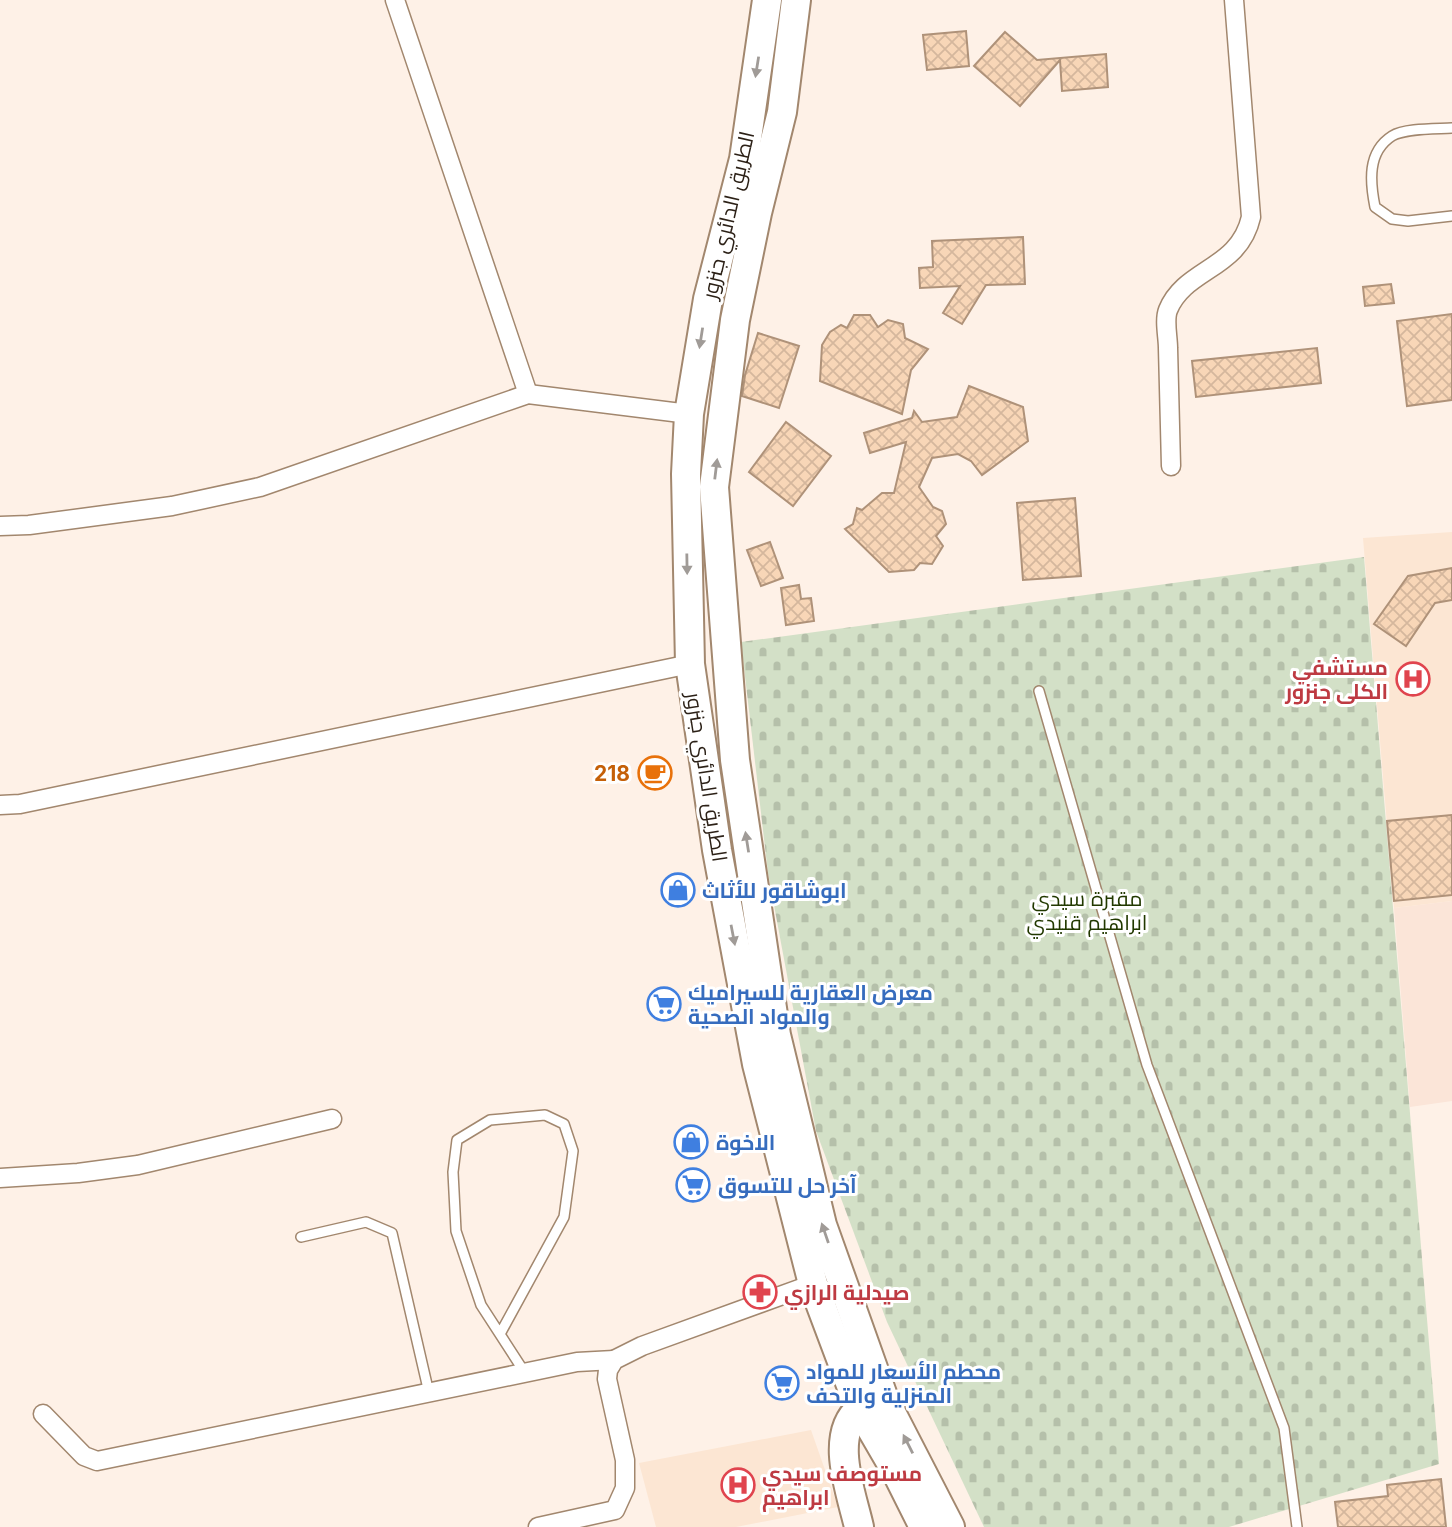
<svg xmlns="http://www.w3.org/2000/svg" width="1452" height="1527" viewBox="0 0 1452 1527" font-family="Inter,Cairo,sans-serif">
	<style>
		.education { fill: #fbe5d8 }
		.built { fill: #fce6d3 }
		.cemetery { fill: url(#cemetery-stones) }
		.building { fill: url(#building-cross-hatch); stroke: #af9279; stroke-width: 2 }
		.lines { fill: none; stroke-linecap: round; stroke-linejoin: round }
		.service-casing { stroke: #a2876e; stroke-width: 12 }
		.minor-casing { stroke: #a2876e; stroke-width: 21 }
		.primary-casing { stroke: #a2876e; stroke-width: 32 }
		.service { stroke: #fff; stroke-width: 9 }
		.minor { stroke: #fff; stroke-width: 18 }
		.primary { stroke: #fff; stroke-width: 28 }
		.oneway { fill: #a09b97 }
		.labels { text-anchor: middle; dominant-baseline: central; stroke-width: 6; stroke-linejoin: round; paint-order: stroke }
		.street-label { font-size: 21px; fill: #2c2117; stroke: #fff }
		.health-label { font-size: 21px; font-weight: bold; fill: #be3a42; stroke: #fff; text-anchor: start }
		.food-label { font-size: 21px; font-weight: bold; fill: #c56008; stroke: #fff; text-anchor: end }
		.shop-label { font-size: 21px; font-weight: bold; fill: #366cbe; stroke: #fff; text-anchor: start }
		.park-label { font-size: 21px; fill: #223900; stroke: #fff }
	</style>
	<defs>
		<pattern id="cemetery-stones" width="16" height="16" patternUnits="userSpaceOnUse" patternTransform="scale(1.75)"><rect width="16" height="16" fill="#d3e0c7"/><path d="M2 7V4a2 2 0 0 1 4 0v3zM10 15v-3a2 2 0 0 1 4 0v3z" fill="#b5c0aa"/></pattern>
		<pattern id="building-cross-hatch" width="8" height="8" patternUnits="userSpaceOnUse" patternTransform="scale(1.75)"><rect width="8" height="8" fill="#f8d6b7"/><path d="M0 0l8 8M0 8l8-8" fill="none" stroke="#d5b79d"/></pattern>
	</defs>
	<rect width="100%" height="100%" fill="#fef1e7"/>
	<path class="education" d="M1452 901V1101L1410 1107 1394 908Z"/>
	<g class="built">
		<path d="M1452 532V901L1394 908 1363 538Z"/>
		<path d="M811 1430 838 1507 736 1527H656L639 1463Z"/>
	</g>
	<path class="cemetery" d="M1364 557 1439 1464 1229 1527H984L887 1322 816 1131 768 873 741 642Z"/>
	<g class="building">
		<path d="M966 31 969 66 927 70 923 35Z"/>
		<path d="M1005 32 1037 60 1106 54 1108 87 1062 91 1060 60 1020 106 974 66Z"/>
		<path d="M1023 237 1025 284 986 285 962 324 943 313 960 286 920 288 919 268 933 267 932 241Z"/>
		<path d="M1391 284 1394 303 1365 306 1363 287Z"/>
		<path d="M1452 314V400L1407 406 1397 321Z"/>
		<path d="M854 315H870L878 327 888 320 903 324 905 338 928 349 911 370 902 414 820 381 822 345 830 332 841 325 847 328Z"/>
		<path d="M758 333 799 346 779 408 742 396 745 375Z"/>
		<path d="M1317 348 1321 383 1196 397 1192 361Z"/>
		<path d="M969 386 1023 407 1028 441 982 475 971 461 958 454 932 458 919 487 933 507 942 511 946 524 936 536 943 546 932 564 920 563 914 570 889 572 845 529 853 524 857 508 862 510 882 493H894L906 442 870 453 864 433 912 418 914 411 922 422 957 417Z"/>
		<path d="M786 422 831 456 793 506 749 472Z"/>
		<path d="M1075 498 1081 576 1023 580 1017 503Z"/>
		<path d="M770 542 783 578 761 586 747 550Z"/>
		<path d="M1452 568V600L1435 603 1406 646 1374 624 1408 576Z"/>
		<path d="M799 585 801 599 811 598 814 621 786 625 781 588Z"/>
		<path d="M1452 815V895L1394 901 1387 821Z"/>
		<path d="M1441 1479 1446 1527H1338L1335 1502 1388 1496 1387 1485Z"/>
	</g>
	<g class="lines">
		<defs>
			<g id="service">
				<path d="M1452 128C1436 129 1405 128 1392 136 1367 152 1370 182 1375 207L1392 219 1408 221 1452 216"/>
				<path d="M1039 691 1147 1065 1284 1428 1297 1527"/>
				<path d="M301 1237 366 1222 392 1233 429 1393"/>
				<path d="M500 1334 564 1217 573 1151 564 1124 545 1115 490 1120 457 1140 453 1172 456 1231 481 1305 525 1373"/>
			</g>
			<g id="minor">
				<path d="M395 0 528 394"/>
				<path d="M1171 466C1170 426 1169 387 1168 348 1168 337 1164 320 1168 310 1185 268 1239 270 1251 217L1234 0"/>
				<path d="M0 526 29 525 172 506 260 487 528 394 689 414"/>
				<path d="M0 805 20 804 690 664"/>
				<path d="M0 1178 78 1173 138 1165 332 1119"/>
				<path d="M43 1414 84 1456 97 1461 577 1362 614 1360"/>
				<path d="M538 1527 615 1510 625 1488V1460L607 1379 608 1370 614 1360 642 1346 813 1284"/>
			</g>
			<g id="primary">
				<path d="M767 0 744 159 708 299 689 414 686 474 690 664 717 850 757 1064 813 1284 860 1409 896 1471 924 1527"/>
				<path d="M796 0 782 112 757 213 735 320 714 487 735 760 776 1035 822 1225 884 1399 950 1527"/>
				<path d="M859 1527C852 1495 828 1435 860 1409 863 1406 871 1405 875 1403"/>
			</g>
		</defs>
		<use href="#service" class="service-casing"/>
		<use href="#minor" class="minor-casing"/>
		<use href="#primary" class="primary-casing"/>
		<use href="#service" class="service"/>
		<use href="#minor" class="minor"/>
		<use href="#primary" class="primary"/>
	</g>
	<defs><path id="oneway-solid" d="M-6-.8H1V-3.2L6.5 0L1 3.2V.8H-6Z" transform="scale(1.75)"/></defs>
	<g class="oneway">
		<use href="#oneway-solid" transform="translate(757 67) rotate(99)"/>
		<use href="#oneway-solid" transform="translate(701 338) rotate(99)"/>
		<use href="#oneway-solid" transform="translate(716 469) rotate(-83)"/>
		<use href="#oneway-solid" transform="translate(687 564) rotate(89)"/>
		<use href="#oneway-solid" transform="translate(747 842) rotate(-99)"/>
		<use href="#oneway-solid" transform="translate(733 935) rotate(79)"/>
		<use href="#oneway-solid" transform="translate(825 1233) rotate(-109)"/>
		<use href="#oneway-solid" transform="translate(908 1444) rotate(-117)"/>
	</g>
	<defs>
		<symbol id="hospital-ring" viewBox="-11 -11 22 22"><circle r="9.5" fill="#fff" stroke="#e0444e" stroke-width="1.5"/><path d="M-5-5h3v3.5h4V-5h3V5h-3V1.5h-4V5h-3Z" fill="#e0444e"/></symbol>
		<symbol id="cafe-ring" viewBox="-11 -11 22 22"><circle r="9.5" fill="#fff" stroke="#e8710a" stroke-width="1.5"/><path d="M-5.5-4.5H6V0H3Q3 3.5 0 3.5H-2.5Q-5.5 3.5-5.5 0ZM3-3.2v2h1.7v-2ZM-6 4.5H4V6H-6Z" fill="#e8710a"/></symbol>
		<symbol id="shop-ring" viewBox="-11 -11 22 22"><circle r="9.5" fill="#fff" stroke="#3f7fe0" stroke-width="1.5"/><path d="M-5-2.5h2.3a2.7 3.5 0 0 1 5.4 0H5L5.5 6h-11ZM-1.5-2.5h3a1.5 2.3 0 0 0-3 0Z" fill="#3f7fe0"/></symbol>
		<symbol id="supermarket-ring" viewBox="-11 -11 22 22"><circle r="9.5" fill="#fff" stroke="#3f7fe0" stroke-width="1.5"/><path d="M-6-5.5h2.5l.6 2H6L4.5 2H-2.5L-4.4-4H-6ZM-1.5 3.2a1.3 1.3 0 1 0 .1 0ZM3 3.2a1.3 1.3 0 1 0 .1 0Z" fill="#3f7fe0"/></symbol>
		<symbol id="pharmacy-ring" viewBox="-11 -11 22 22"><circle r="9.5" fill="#fff" stroke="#e0444e" stroke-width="1.5"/><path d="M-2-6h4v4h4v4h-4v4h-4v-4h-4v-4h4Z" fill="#e0444e"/></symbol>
	</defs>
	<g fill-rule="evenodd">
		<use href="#hospital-ring" x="1394" y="660" width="38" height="38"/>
		<use href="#cafe-ring" x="636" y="754" width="38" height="38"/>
		<use href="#shop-ring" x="659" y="871" width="38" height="38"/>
		<use href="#supermarket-ring" x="645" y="985" width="38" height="38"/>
		<use href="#shop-ring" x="672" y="1123" width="38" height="38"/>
		<use href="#supermarket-ring" x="674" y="1166" width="38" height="38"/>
		<use href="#pharmacy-ring" x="741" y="1273" width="38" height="38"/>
		<use href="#supermarket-ring" x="763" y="1364" width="38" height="38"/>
		<use href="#hospital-ring" x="719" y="1466" width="38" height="38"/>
	</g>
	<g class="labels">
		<g class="street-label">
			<text transform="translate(728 215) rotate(-77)">الطريق الدائري جنزور</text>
			<text transform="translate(707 777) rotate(81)">الطريق الدائري جنزور</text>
		</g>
		<g class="health-label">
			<text x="1388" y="667" text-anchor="end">مستشفي<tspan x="1388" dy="24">الكلى جنزور</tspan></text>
			<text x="784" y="1292">صيدلية الرازي</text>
			<text x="762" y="1473">مستوصف سيدي<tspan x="762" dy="24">ابراهيم</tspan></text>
		</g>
		<g class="food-label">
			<text x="630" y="773">218</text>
		</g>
		<g class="shop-label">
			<text x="702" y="890">ابوشاقور للأثاث</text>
			<text x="688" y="992">معرض العقارية للسيراميك<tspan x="688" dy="24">والمواد الصحية</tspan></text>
			<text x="716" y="1142">الاخوة</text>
			<text x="718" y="1185">آخر حل للتسوق</text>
			<text x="806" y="1371">محطم الأسعار للمواد<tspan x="806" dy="24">المنزلية والتحف</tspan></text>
		</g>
		<g class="park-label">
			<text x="1087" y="898">مقبرة سيدي<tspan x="1087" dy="24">ابراهيم قنيدي</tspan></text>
		</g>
	</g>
</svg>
